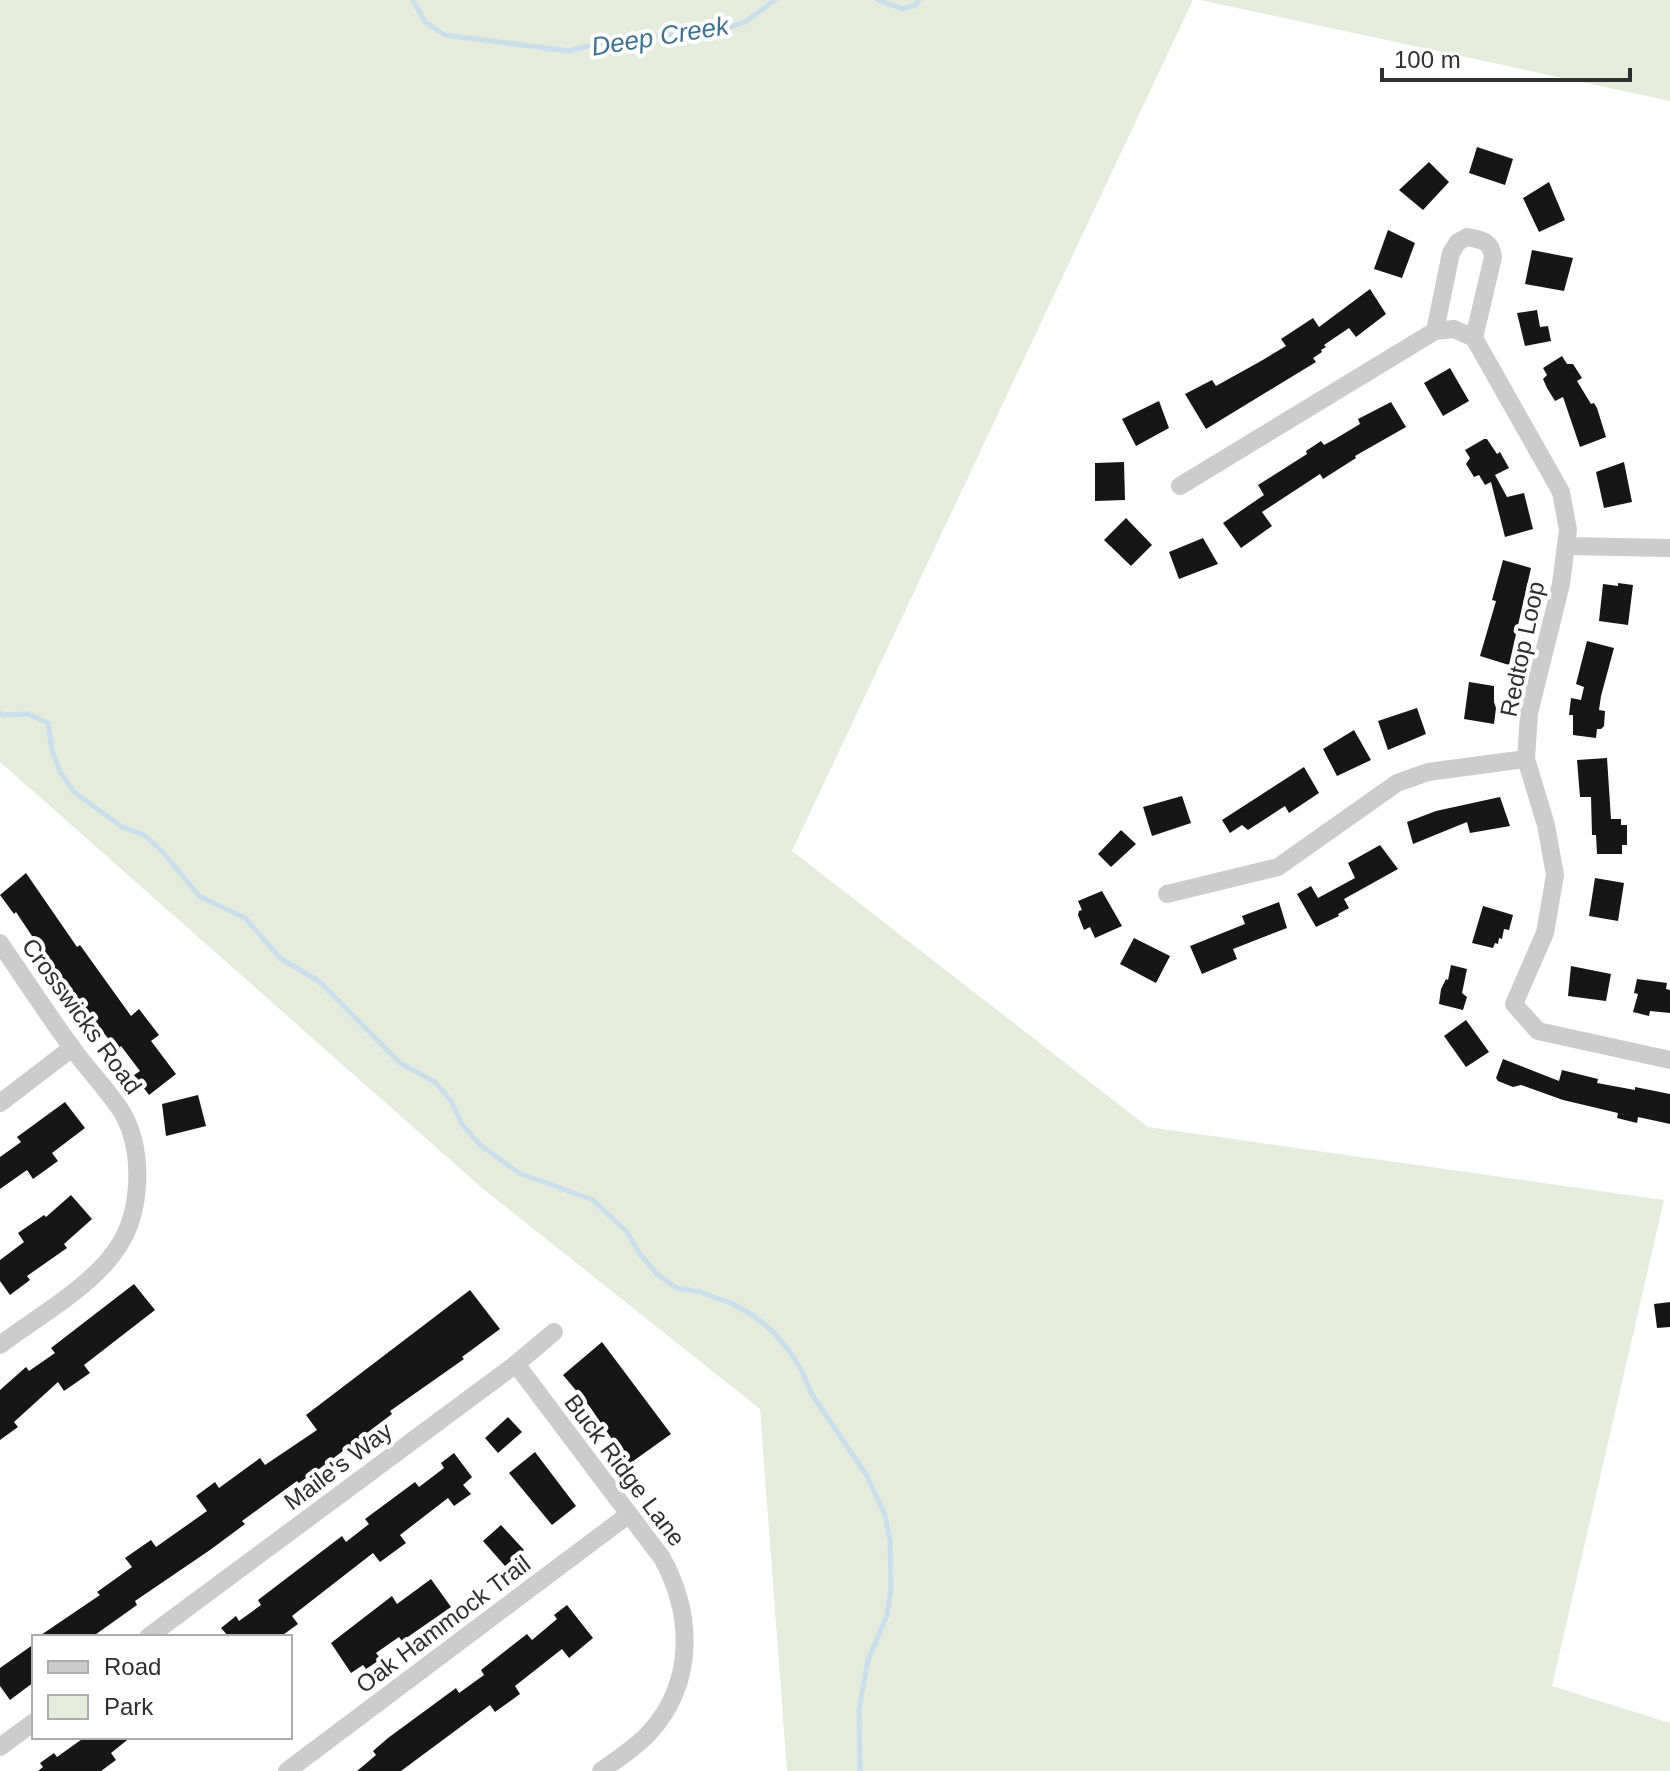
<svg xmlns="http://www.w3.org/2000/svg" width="1670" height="1771" viewBox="0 0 1670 1771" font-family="Helvetica,sans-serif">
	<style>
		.green { fill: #e5ecdc }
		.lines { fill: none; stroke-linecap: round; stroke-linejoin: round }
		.stream { stroke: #c9dfeb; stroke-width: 5 }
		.building { fill: #161616 }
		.minor { stroke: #ccc; stroke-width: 18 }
		.labels { text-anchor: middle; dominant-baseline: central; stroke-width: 8; stroke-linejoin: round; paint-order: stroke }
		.street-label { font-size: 24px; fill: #2f2f2f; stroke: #fff }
		.water-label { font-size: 26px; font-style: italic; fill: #3d7290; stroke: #fff }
	</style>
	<rect width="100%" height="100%" fill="#fff"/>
	<g class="green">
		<path d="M0 0H1193L792 851 1148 1127 1664 1200 1552 1686 1670 1723V1771H787L760 1409 482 1188 0 762Z"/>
		<path d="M1200 0H1670V101Z"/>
	</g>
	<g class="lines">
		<g class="stream">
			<path d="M413 0 425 22 445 35 569 51 631 35H690L722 30 745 22 775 0"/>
			<path d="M878 0 903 9 916 5 919 0"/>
			<path d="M0 713 2 715 28 714 48 723 52 750 60 772 74 792 122 827 144 835 162 851 199 896 245 918 280 958 320 982 400 1063 435 1082 451 1101 462 1124 479 1144 519 1173 593 1200 627 1232 640 1254 656 1273 676 1288 700 1292 731 1303 754 1316 772 1331 788 1349 802 1371 811 1393 867 1476 885 1515 890 1540 891 1589 887 1615 868 1660 859 1709 860 1771"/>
		</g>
	</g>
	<g class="building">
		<path d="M1477 147 1513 159 1505 185 1469 173Z"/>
		<path d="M1429 162 1449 182 1423 210 1399 190Z"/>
		<path d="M1549 182 1565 220 1539 232 1523 198Z"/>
		<path d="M1388 230 1415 243 1402 278 1374 269Z"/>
		<path d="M1532 250 1573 258 1564 291 1525 284Z"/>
		<path d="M1370 289 1386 314 1356 337 1349 328 1324 345 1326 347 1321 350 1322 352 1313 358 1316 362 1206 429 1185 394 1212 380 1216 386 1261 361 1286 346 1281 339 1313 318 1319 327Z"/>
		<path d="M1537 310 1540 327 1548 326 1551 341 1525 346 1517 313Z"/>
		<path d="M1562 356 1567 364H1573L1582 378 1577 381 1591 404 1594 403 1597 408 1606 437 1580 447 1563 397 1555 401 1547 388 1543 379 1547 375 1543 368Z"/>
		<path d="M1450 368 1469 401 1443 416 1424 383Z"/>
		<path d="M1159 401 1169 428 1136 446 1122 419Z"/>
		<path d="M1391 402 1406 427 1355 456 1356 458 1323 479 1320 474 1262 512 1272 526 1241 548 1223 523 1264 495 1258 485 1307 454 1306 451 1321 441 1324 445 1335 439 1360 424 1358 419Z"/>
		<path d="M1484 439H1487L1497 454 1500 452 1509 468 1495 475 1507 497 1524 493 1533 529 1505 537 1491 482 1485 485 1479 475 1474 477 1466 464 1470 458 1465 450Z"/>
		<path d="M1124 462 1125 500 1095 501V463Z"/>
		<path d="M1624 462 1632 502 1604 508 1596 472Z"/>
		<path d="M1126 518 1152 545 1131 566 1104 540Z"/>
		<path d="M1203 538 1218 564 1179 579 1169 552Z"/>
		<path d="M1503 560 1531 568 1509 665 1480 656 1496 601 1492 600Z"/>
		<path d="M1618 583 1633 585 1628 625 1599 621 1603 584 1618 586Z"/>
		<path d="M1587 641 1614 648 1601 696 1599 710 1605 711 1604 726 1601 729H1597L1596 738 1573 735V715H1569L1571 698 1581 700 1584 687 1576 684Z"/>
		<path d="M1469 682 1494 686V702L1496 708 1494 724 1464 719Z"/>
		<path d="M1417 708 1426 734 1388 750 1378 721Z"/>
		<path d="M1354 730 1371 760 1337 776 1323 749Z"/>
		<path d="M1607 758 1611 819H1621V825H1627V845H1622V854H1597L1596 835H1592L1591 797H1580L1577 760Z"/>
		<path d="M1304 767 1319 793 1289 813 1285 806 1248 830 1242 825 1230 833 1222 820Z"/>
		<path d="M1182 796 1191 823 1152 836 1143 807Z"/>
		<path d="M1500 797 1510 826 1470 833 1467 822 1413 844 1407 822 1436 811Z"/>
		<path d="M1121 830 1136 844 1111 867 1098 854Z"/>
		<path d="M1380 845 1398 869 1344 899 1349 908 1338 914 1339 916 1316 927 1297 894 1311 886 1318 898 1355 878 1348 863Z"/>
		<path d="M26 873 77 947 80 945 131 1016 139 1009 159 1035 151 1041 176 1074 149 1095 134 1075 140 1071 121 1046 117 1050 52 966 16 912 14 914 0 895Z"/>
		<path d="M1595 878 1624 883 1618 921 1589 916Z"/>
		<path d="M1102 891 1122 926 1095 938 1090 927 1084 930 1078 915 1079 911 1082 910 1078 901Z"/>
		<path d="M1279 902 1287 928 1233 949 1237 959 1202 974 1190 946 1245 924 1242 916Z"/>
		<path d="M1483 906 1513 915 1509 930 1504 929 1502 939 1499 938 1498 944 1495 943 1493 948 1472 943Z"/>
		<path d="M1134 938 1170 956 1156 983 1120 964Z"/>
		<path d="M1451 965 1467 969 1462 993 1467 997 1463 1010 1439 1004 1441 989 1446 979 1448 980Z"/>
		<path d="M1571 966 1611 974 1606 1001 1568 996Z"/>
		<path d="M1637 979 1667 983 1666 989 1670 990V1013L1650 1011 1649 1016 1633 1012 1638 994 1634 993Z"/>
		<path d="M1466 1020 1489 1052 1466 1067 1444 1036Z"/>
		<path d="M1503 1059 1559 1081 1562 1070 1598 1079 1597 1083 1635 1090V1087L1670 1094V1124L1638 1117 1637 1123 1617 1118 1618 1113 1563 1100 1521 1085 1513 1087 1498 1081 1496 1078Z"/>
		<path d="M198 1095 206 1126 166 1136 162 1104Z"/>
		<path d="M65 1102 85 1128 52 1153 58 1161 33 1179 27 1170 0 1189V1157L21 1142 17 1137Z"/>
		<path d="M71 1195 92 1219 64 1244 67 1248 27 1276 30 1280 10 1295 0 1281V1260L24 1242 18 1233 44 1215 46 1217Z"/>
		<path d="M134 1284 155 1310 84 1365 90 1373 64 1391 58 1382 14 1422 18 1427 0 1440V1390L26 1367 29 1371 55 1353 51 1348Z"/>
		<path d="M470 1290 500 1329 462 1357 464 1359 390 1411 392 1414 319 1469 299 1483 297 1481 242 1521 245 1524 210 1550 135 1601 137 1605 92 1637H38L100 1595 97 1592 132 1567 125 1558 151 1540 156 1547 207 1511 196 1496 215 1482 219 1488 260 1458 265 1465 317 1430 306 1415Z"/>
		<path d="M1670 1302V1327L1657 1328 1654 1304Z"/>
		<path d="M602 1342 671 1434 629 1464 590 1407 563 1375Z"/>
		<path d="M508 1417 522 1432 498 1453 485 1438Z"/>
		<path d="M535 1452 576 1506 552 1525 509 1473Z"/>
		<path d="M454 1453 472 1477 463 1485 471 1494 454 1506 448 1498 400 1535 406 1543 380 1562 373 1553 292 1616 298 1624 280 1637H229L221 1628 236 1616 239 1621 261 1605 258 1600 342 1536 346 1542 369 1524 365 1519 415 1482 419 1487 444 1468 441 1463Z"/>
		<path d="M501 1525 524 1550 505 1566 483 1541Z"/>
		<path d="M431 1579 451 1607 402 1641 399 1637 376 1653 381 1659 366 1669 363 1665 351 1673 331 1643 392 1596 397 1604Z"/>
		<path d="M567 1605 593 1638 569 1658 562 1649 515 1686 520 1694 495 1712 490 1705 401 1771H357L376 1755 373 1751 388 1738 456 1688 459 1693 484 1675 481 1670 527 1634 532 1640 557 1619 554 1615Z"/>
		<path d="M34 1644V1682L10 1700 0 1686V1668Z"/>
		<path d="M85 1737H131L111 1753 116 1760 101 1771H38L43 1767 40 1763 54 1753 57 1757Z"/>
	</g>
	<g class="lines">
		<g class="minor">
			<path d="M1435 331 1451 253 1458 242 1467 237C1481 240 1491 240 1493 257L1474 338"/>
			<path d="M1180 486 1435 331 1454 329 1474 338 1561 492 1568 530 1561 584 1529 713 1526 759 1546 825 1555 875 1545 933 1514 1004 1538 1031 1670 1060"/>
			<path d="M1566 546 1670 548"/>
			<path d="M1167 894 1278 867 1397 783 1428 772 1526 759"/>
			<path d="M0 943C24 978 47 1014 73 1049 88 1070 108 1090 122 1112 144 1150 142 1211 118 1247 93 1286 37 1317 0 1345"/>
			<path d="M0 1103 72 1048"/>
			<path d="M516 1364 662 1558C693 1614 695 1682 650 1732 637 1747 617 1759 601 1771"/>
			<path d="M148 1637 516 1364 554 1332"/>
			<path d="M0 1747 34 1722"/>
			<path d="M287 1771 628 1515"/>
		</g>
	</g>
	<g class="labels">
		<g class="street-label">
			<text transform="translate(1522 649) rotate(-78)">Redtop Loop</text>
			<text transform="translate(82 1016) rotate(54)">Crosswicks Road</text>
			<text transform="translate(338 1466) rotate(-37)">Maile's Way</text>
			<text transform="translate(625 1470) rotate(53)">Buck Ridge Lane</text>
			<text transform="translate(443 1624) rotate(-37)">Oak Hammock Trail</text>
		</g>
		<g class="water-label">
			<text transform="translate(660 36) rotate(-9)">Deep Creek</text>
		</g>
	</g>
	<rect x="32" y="1635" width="260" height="104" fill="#ffffff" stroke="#acacac" stroke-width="2"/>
	<rect x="48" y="1661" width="40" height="12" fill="#cccccc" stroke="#acacac" stroke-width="2"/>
	<text x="104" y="1675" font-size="24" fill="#2f2f2f">Road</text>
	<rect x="48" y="1695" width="40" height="24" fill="#e5ecdc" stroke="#acacac" stroke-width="2"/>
	<text x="104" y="1715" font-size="24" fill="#2f2f2f">Park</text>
	<path d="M1382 68v12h248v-12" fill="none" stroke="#2f2f2f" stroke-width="4"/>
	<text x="1394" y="68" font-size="24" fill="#2f2f2f" stroke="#ffffff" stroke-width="6" paint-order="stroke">100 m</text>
</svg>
